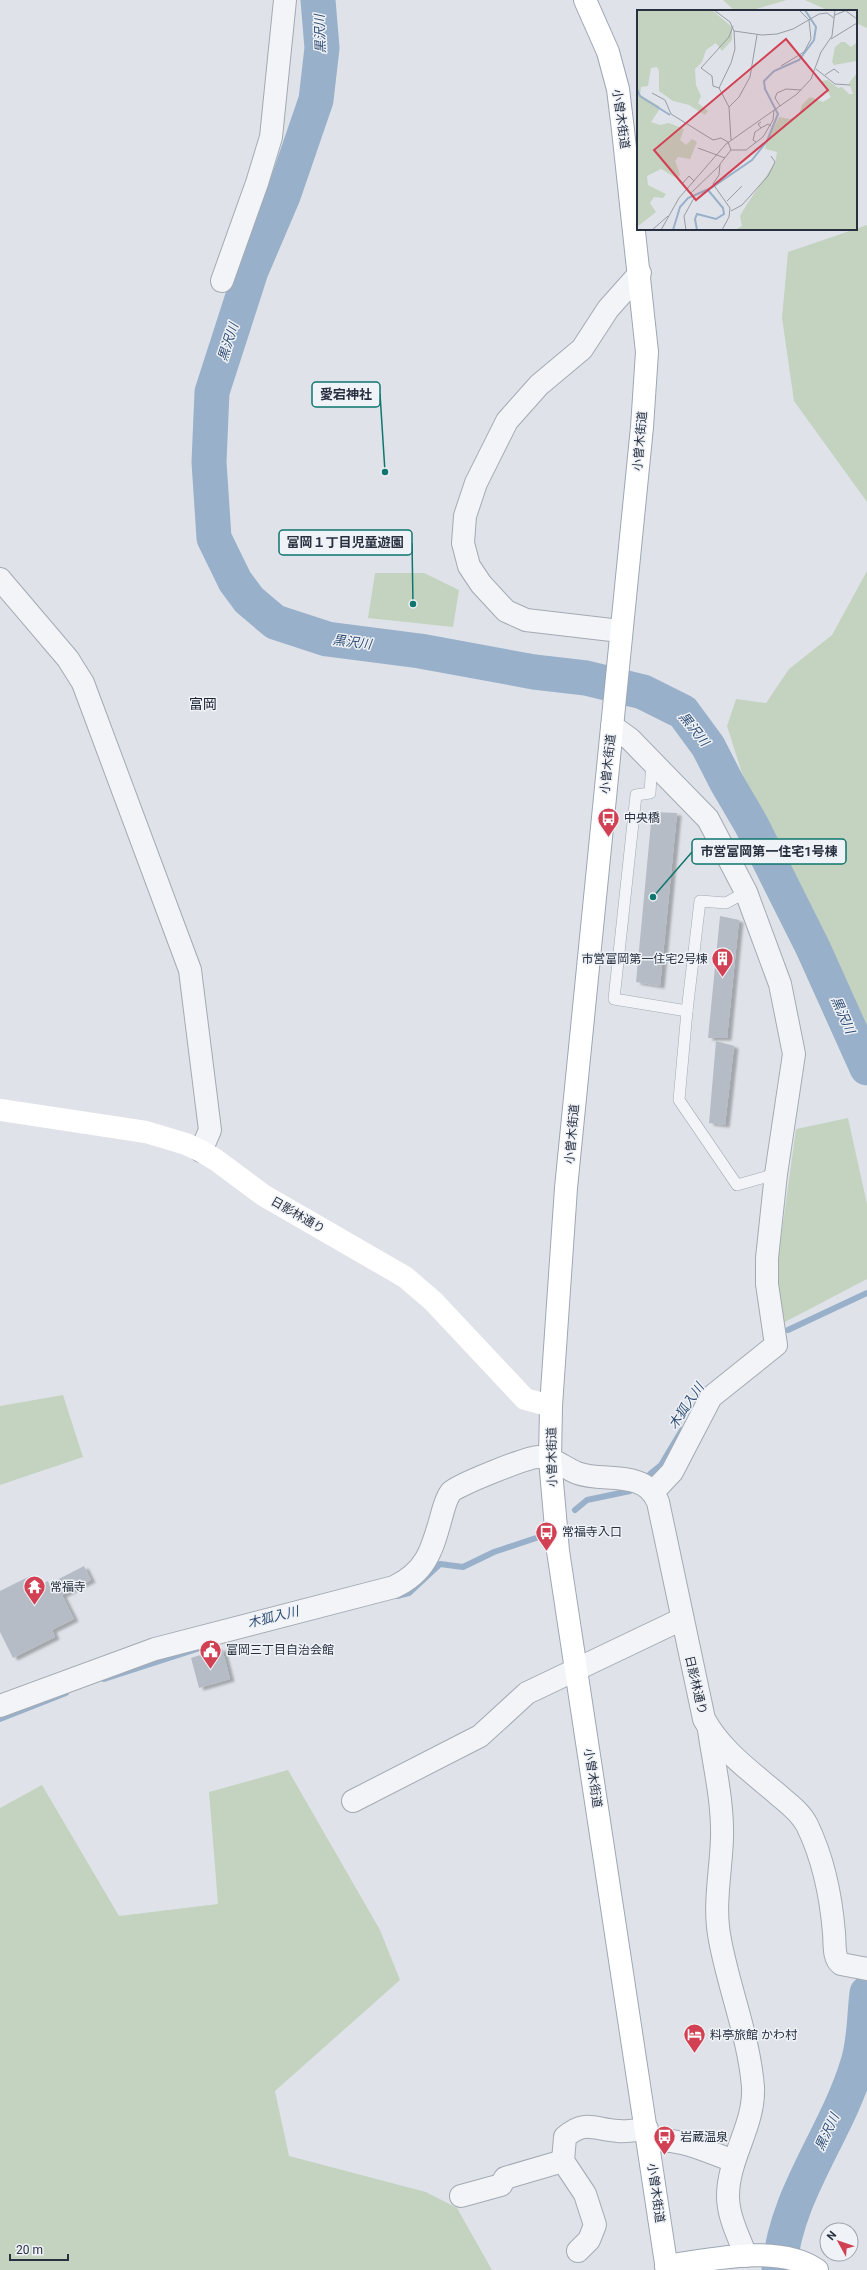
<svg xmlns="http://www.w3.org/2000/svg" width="867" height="2270" viewBox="0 0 867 2270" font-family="Roboto,'Noto Sans JP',sans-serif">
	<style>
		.green { fill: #c4d3c0 }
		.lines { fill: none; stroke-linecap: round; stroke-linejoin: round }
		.stream { stroke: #99b0ca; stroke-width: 6 }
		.river { stroke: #99b0ca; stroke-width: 35 }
		.building { fill: #b6bcc6; filter: url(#shadow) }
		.lane-casing { stroke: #a4aab3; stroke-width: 12 }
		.street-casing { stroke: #a4aab3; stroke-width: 24 }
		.primary-casing { stroke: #9ea7b5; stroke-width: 24 }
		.lane { stroke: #f2f4f7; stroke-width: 11 }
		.street { stroke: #f2f4f7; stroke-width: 22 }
		.secondary { stroke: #fff; stroke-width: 22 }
		.primary { stroke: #fff; stroke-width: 22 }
		.labels { text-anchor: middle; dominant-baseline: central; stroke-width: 3; stroke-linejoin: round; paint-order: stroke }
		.street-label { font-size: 12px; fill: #283040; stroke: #eff2f6 }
		.poi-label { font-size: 12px; fill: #283040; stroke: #eff2f6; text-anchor: start }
		.water-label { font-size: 13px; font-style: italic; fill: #304e75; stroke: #eff2f6 }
		.quarter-label { font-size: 14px; fill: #1a2131; stroke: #eff2f6 }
		.inset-river { fill: none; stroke: #99b0ca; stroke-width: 2 }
		.inset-road { fill: none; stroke: #969ba5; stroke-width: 1 }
		.view { fill: #d24053; fill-opacity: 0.15; stroke: #d24053; stroke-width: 2 }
		.inset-edge { fill: none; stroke: #283040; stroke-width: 2 }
		.leader { fill: none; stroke: #0f766e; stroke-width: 1.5 }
		.callout-dot { fill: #0f766e; stroke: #eff2f6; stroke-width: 1.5 }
		.callout { fill: #eff2f6; stroke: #0f766e; stroke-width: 1.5 }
		.callout-label { font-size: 13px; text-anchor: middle; font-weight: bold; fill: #283040 }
	</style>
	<defs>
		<filter id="shadow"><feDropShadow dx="4.5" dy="2.5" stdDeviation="1" flood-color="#0004"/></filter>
	</defs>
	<rect width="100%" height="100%" fill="#dfe3e9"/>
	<g class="green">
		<path d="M723 0H787L749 11H735Z"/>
		<path d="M805 0H867V28L856 23V11H829Z"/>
		<path d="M867 225V502L794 401 782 318 788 252Z"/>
		<path d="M867 571V1064L755 814 727 726 736 699 766 703 789 669 832 635Z"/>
		<path d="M375 573H424L459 590 453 627 368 618Z"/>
		<path d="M848 1118 867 1204V1279L783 1323 776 1274 796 1129Z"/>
		<path d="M63 1395 83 1457 0 1485V1406Z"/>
		<path d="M288 1770 380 1930 400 1980 275 2091 289 2156 426 2192 457 2208 492 2270H0V1808L42 1785 119 1916 218 1904 209 1792Z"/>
	</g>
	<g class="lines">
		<g class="stream">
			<path d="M788 1330 867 1293"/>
			<path d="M650 1474 661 1465 682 1430"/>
			<path d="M575 1510 587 1500 630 1491"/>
			<path d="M397 1596 409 1593 440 1564 463 1567 494 1552 545 1535"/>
			<path d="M104 1679 200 1648"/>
			<path d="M0 1719 66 1693"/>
		</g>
		<g class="river">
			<path d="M318 0 322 48 316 100 283 196 251 271 212 392 209 462 214 538 235 581 249 600 275 622 327 639 420 651 534 672 586 678 643 692 683 712 708 746 727 783 751 824 813 948 867 1068"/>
			<path d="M779 2270C786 2193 835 2137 857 2066 865 2043 864 2017 867 1993"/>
		</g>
	</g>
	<g class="building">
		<path d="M652 812 677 813 660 986 636 982Z"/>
		<path d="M720 916 739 920 727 1038H708Z"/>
		<path d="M716 1041 734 1046 725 1125 709 1123Z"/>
		<path d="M84 1566 91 1580 62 1595 74 1619 52 1630 55 1637 13 1658 0 1632V1591L30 1576 36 1587 48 1581 49 1584Z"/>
		<path d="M222 1648 230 1679 199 1688 191 1658Z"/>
	</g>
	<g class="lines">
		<defs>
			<g id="lane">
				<path d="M652 761 650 793 636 795 614 999 687 1011 700 901 726 903 746 892"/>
				<path d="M687 1011 679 1100 737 1185 776 1174"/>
			</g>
			<g id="street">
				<path d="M222 281 257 183 271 137 285 0"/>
				<path d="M0 579 68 659 83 683 190 970 210 1130 201 1151"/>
				<path d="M620 631 526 620 506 611 481 584 469 566 463 543 465 516 476 483 507 421 539 385 582 349 608 309 640 273"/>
				<path d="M612 726 630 739 708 819 746 892 780 984 794 1054 776 1174 767 1258V1284L776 1345 711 1397 672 1472 653 1492"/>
				<path d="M0 1706 155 1649 394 1587C426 1572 432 1550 441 1518 443 1510 446 1498 451 1492 457 1485 528 1457 538 1457 553 1457 563 1467 577 1473 596 1480 618 1475 637 1482 647 1485 654 1493 658 1502L704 1719C720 1749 749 1770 775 1792 786 1802 800 1811 807 1825 823 1858 831 1896 834 1933 835 1943 833 1958 841 1964L867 1969"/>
				<path d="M709 1730C714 1765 723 1801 722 1838 721 1872 713 1906 720 1940 729 1989 749 2037 753 2087 755 2125 728 2158 728 2196 728 2217 739 2237 746 2256"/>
				<path d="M353 1801 480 1736 527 1693 682 1619"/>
				<path d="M649 2141C680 2137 705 2151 734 2161"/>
				<path d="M461 2196 501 2185 505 2178 563 2161"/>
				<path d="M578 2251 589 2240 595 2225 585 2194 563 2161 565 2137C585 2119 595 2130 618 2131 627 2132 637 2130 647 2129"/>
			</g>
			<g id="primary">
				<path d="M585 0 608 52 618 89 623 130 647 352 642 427 566 1188 551 1406 550 1459 558 1551 667 2270"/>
				<path d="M666 2266C709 2260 779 2243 817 2270"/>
			</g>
		</defs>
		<use href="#lane" class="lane-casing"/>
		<use href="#street" class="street-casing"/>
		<use href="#primary" class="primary-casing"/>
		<use href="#lane" class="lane"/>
		<use href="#street" class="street"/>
		<path class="secondary" d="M0 1110 146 1132 186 1144 201 1151 216 1160 263 1195 405 1277 433 1301 525 1399 551 1406"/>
		<use href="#primary" class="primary"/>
	</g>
	<defs>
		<symbol id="bus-pin" viewBox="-11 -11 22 30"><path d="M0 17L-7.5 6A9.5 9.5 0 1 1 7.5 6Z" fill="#d24053" stroke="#eff2f6"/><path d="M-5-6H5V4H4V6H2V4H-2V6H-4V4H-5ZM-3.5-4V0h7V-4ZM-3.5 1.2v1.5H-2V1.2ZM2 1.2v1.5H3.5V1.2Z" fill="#fff"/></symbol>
		<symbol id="building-pin" viewBox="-11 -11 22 30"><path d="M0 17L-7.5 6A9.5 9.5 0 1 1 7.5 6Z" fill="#d24053" stroke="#eff2f6"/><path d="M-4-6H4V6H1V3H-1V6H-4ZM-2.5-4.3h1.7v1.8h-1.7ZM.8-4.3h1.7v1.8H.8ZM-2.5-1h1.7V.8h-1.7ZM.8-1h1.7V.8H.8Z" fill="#fff"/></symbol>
		<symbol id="temple-pin" viewBox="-11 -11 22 30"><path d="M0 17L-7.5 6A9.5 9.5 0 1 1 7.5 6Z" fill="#d24053" stroke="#eff2f6"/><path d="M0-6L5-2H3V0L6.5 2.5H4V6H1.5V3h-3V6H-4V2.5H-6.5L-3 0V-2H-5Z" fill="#fff"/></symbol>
		<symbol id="civic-pin" viewBox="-11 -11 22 30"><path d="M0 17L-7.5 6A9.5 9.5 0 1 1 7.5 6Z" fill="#d24053" stroke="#eff2f6"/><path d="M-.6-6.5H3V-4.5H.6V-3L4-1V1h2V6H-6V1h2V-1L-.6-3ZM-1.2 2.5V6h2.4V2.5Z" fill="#fff"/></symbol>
		<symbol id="hotel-pin" viewBox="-11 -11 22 30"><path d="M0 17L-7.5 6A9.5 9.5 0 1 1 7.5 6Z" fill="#d24053" stroke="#eff2f6"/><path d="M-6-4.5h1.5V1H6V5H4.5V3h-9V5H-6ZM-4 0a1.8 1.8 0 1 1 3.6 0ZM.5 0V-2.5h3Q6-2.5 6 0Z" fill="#fff"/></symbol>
	</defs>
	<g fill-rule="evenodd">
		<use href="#bus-pin" x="596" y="806" width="25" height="34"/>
		<use href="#building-pin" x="710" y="946" width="25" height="34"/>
		<use href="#bus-pin" x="534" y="1520" width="25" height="34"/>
		<use href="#temple-pin" x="22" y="1574" width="25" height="34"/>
		<use href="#civic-pin" x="198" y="1638" width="25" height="34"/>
		<use href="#hotel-pin" x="682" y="2022" width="25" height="34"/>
		<use href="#bus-pin" x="652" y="2124" width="25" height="34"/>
	</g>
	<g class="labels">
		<g class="street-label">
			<text transform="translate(621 119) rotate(82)">小曽木街道</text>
			<text transform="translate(640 441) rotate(-85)">小曽木街道</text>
			<text transform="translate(608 764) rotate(-84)">小曽木街道</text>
			<text transform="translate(572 1134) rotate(-85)">小曽木街道</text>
			<text transform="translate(298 1215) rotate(30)">日影林通り</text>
			<text transform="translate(552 1457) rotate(-91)">小曽木街道</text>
			<text transform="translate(696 1685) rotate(77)">日影林通り</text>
			<text transform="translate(593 1778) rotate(81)">小曽木街道</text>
			<text transform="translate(656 2193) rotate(82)">小曽木街道</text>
		</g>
		<g class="poi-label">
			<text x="624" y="818">中央橋</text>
			<text x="708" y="959" text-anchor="end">市営富岡第一住宅2号棟</text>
			<text x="562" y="1532">常福寺入口</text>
			<text x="50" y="1587">常福寺</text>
			<text x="226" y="1650">富岡三丁目自治会館</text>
			<text x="710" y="2035">料亭旅館 かわ村</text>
			<text x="680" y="2137">岩蔵温泉</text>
		</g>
		<g class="water-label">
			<text transform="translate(320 34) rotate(-92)">黒沢川</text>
			<text transform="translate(228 342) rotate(-72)">黒沢川</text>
			<text transform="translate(352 642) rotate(7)">黒沢川</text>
			<text transform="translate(694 729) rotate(51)">黒沢川</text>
			<text transform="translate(843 1015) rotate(66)">黒沢川</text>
			<text transform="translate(686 1406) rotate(-56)">木狐入川</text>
			<text transform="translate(273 1617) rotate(-14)">木狐入川</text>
			<text transform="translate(827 2132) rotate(-65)">黒沢川</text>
		</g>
		<g class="quarter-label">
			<text x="203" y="704">富岡</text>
		</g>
	</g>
	<g transform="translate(637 10)">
		<rect width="220" height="220" fill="#dfe3e9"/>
		<path d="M0 0H75L95 17V30L85 41 79 33 69 40 65 52 58 59 59 75 64 86 61 93 71 101 68 105 52 95 36 91 22 81V61L20 57 14 58 11 76 4 77 3 85 22 96V100L14 112 23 115 32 113 47 119 43 130 49 135 55 129 60 132 53 149 41 147 38 151 43 164 41 169 24 159 10 166 11 175 29 184 26 188 17 187 13 193 19 202 0 217ZM204 32H208L214 37 220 32V51L197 55 195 52 198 37ZM220 63V220H98L105 216 103 206 110 194 138 153 140 142 128 139 129 133 142 107 153 109 162 105 165 95 173 87 186 92 194 87 184 71 191 70 201 78 205 77 212 84H216L212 73Z" fill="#c4d3c0"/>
		<path class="inset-river" d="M0 79 3 86 33 105M36 220 43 197 51 188 74 178 115 150 130 131 141 104 128 79 127 71 137 61 162 50 177 30 179 17 168 0M60 220 58 209 60 204 79 209 87 204 86 198 71 180"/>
		<path class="inset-road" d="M77 0 93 12 97 21 98 39 94 53 82 78 92 97 94 130M209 1 220 9M198 5 210 0M97 21 125 25 140 24 156 19 182 4 190 3 197 8M194 29 220 13M144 56 167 42 174 29 172 10 162 0M179 59 198 74 213 75M188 65 197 59 202 63M82 78 76 76 75 66 64 58 92 27 96 16M15 83 28 90 34 104 76 130 84 128 91 132 94 140 83 154 82 165 76 174 93 198 92 207 85 220M143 96 138 88 140 83 149 79 164 80M92 97 102 87 113 67 120 25M124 112 121 114 124 118 131 114 134 116M119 132 116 130 118 122 124 118M61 138 88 148M94 140H109L126 127 136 110 137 100M46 173 52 166 57 171M54 183 83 155M90 191 105 176M94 201 105 195 131 166 138 152 134 146M15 220 31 206M24 220 42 188 89 134 160 84 174 69 184 42 195 26 198 0M49 220 47 206 57 188 50 179M57 220H80"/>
		<path class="view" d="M149 29 191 80 59 190 17 140Z"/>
		<rect width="220" height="220" class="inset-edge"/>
	</g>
	<path class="leader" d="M385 472L380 394M413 604L412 543M653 897L692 852"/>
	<g class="callout-dot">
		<circle cx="385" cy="472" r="4"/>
		<circle cx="413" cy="604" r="4"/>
		<circle cx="653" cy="897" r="4"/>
	</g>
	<g class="callout">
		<rect x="312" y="382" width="68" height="25" rx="4"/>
		<rect x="279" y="530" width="133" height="25" rx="4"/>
		<rect x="692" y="839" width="154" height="25" rx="4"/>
	</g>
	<g class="callout-label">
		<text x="346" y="399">愛宕神社</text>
		<text x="345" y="547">富岡１丁目児童遊園</text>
		<text x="769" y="856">市営富岡第一住宅1号棟</text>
	</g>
	<g transform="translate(839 2242) rotate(310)"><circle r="19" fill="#eff2f6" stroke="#9fa4ad"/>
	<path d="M0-3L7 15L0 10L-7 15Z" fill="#d24053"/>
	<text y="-6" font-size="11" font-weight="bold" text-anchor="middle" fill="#283040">N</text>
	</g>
	<path d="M10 2254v6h58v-6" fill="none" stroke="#283040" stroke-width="2"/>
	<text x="16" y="2254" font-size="12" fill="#283040" stroke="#eff2f6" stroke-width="3" paint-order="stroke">20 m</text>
</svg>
